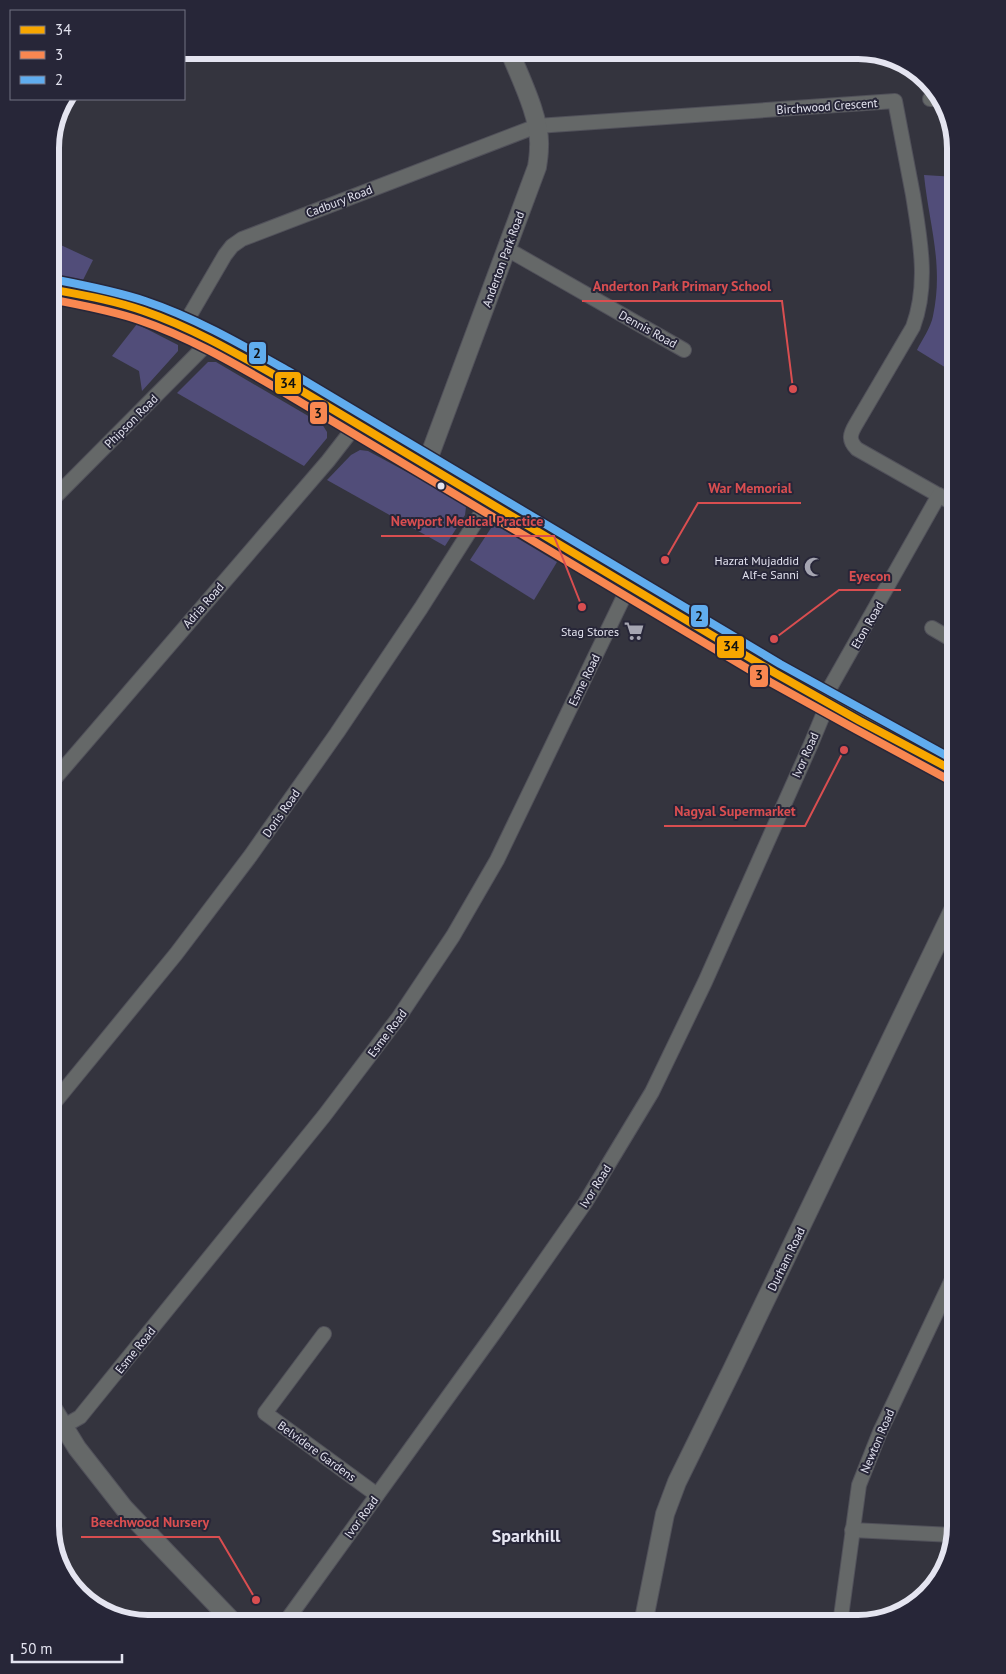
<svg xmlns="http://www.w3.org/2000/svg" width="1006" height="1674" viewBox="0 0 1006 1674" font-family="'PT Sans',sans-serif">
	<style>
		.green { fill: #514d79 }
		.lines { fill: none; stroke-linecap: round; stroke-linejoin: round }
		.minor-casing { stroke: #51515a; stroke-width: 16 }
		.tertiary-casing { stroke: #51515a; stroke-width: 20 }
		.minor { stroke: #656868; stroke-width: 14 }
		.tertiary { stroke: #656868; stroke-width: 18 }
		.bus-1-casing { stroke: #272638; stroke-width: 11 }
		.bus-2-casing { stroke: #272638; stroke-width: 11 }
		.bus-3-casing { stroke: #272638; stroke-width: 11 }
		.bus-1 { stroke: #f7a600; stroke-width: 8 }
		.bus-2 { stroke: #f88751; stroke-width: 8 }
		.bus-3 { stroke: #60acee; stroke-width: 8 }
		.bus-dot { fill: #e4e4f0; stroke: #272638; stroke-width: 2 }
		.labels { text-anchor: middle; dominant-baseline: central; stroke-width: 4; stroke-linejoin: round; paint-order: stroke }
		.street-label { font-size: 12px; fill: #e4e4f0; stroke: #272638 }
		.poi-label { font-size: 12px; fill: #e4e4f0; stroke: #272638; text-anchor: end }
		.district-label { font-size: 18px; font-weight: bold; fill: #e4e4f0; stroke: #272638 }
		.rim { fill: none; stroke: #e4e4f0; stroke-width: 6 }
		.leader { fill: none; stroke: #d94e50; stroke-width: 2 }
		.callout-dot { fill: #d94e50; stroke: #272638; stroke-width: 2 }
		.callout-label { font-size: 14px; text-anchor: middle; font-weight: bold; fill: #d94e50; stroke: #272638; stroke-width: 4; stroke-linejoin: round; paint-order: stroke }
		.line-badge { stroke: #272638; stroke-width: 2 }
		.pale-badge-label { font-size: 14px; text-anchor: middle; font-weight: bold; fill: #111 }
	</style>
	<rect width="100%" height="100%" fill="#34343e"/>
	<g class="green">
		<path d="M924 175 956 177V374L917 350C922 340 931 327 933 316 944 264 929 225 924 175Z"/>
		<path d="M50 240 93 260 83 280 50 274Z"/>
		<path d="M137 324 178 345V351L142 391 139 371 112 356Z"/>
		<path d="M208 362H216L322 424 327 432V438L304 466 177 393Z"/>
		<path d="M360 450 368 451 431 485 461 503 466 507 465 515 445 546 327 480 351 455Z"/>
		<path d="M494 526 502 529 557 562 534 600 470 560 491 528Z"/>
	</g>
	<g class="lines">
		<defs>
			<g id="minor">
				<path d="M184 54 194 50"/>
				<path d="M930 99H941"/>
				<path d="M507 249 684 350"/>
				<path d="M183 327 225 255 232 246 242 239 537 126 895 101C901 132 907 164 913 195 920 239 929 284 913 327L856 424C850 434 848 440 857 449L956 505"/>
				<path d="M50 502 211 340"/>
				<path d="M932 628 956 642"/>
				<path d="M50 784 328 461 356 425"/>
				<path d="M50 1108 176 954 251 855 337 733 421 608 489 501"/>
				<path d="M324 1334 265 1413 377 1495"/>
				<path d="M64 1426 80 1417 324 1116 399 1017 453 936 497 860 629 586"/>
				<path d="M852 1530 953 1535"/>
				<path d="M284 1624 497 1329 585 1203 652 1092 705 982 811 744 828 703 827 693 939 495"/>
				<path d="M840 1624 859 1485 880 1432 956 1271"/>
			</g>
			<g id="tertiary">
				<path d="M50 289C85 296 122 302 155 315 245 351 326 408 409 456 550 536 687 624 828 703 870 727 913 749 956 772"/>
				<path d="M426 465 537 167C538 161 539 154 539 147 541 119 520 77 509 50"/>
				<path d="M50 1404 77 1448 124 1508 235 1624"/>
				<path d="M643 1624 665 1514 677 1482 731 1372 956 904"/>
			</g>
		</defs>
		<use href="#minor" class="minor-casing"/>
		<use href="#tertiary" class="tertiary-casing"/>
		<use href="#minor" class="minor"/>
		<use href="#tertiary" class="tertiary"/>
		<defs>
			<path id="bus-1" d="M50 289C82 295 113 300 144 311 193 328 239 355 285 381L775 673 860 721 956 772"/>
			<path id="bus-2" d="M50 299C80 305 110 310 139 320 189 337 235 364 280 390L770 682 855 729 951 781"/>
			<path id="bus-3" d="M52 279C83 285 115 291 145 301 196 318 244 346 290 372L780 664 956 761"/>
		</defs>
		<use href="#bus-1" class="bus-1-casing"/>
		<use href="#bus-2" class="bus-2-casing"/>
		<use href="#bus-3" class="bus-3-casing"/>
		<use href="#bus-1" class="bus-1"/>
		<use href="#bus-2" class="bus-2"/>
		<use href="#bus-3" class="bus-3"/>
	</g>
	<defs>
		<symbol id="mosque-bare" viewBox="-9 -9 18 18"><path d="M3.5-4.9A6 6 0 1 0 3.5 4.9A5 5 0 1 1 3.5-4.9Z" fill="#a6a6b2" stroke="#272638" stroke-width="2.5" paint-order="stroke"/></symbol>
		<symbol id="supermarket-bare" viewBox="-9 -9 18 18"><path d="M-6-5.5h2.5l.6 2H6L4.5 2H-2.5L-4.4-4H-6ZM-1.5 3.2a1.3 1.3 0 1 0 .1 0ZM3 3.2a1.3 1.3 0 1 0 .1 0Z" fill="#a6a6b2" stroke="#272638" stroke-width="2.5" paint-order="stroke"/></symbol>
	</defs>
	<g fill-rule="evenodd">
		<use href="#mosque-bare" x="800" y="553" width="28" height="28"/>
		<use href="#supermarket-bare" x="620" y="617" width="28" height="28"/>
	</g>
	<circle class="bus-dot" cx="441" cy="486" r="4.5"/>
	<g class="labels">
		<g class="street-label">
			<text transform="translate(827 106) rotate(-4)">Birchwood Crescent</text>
			<text transform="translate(339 201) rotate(-21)">Cadbury Road</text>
			<text transform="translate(503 259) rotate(-70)">Anderton Park Road</text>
			<text transform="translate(648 329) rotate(29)">Dennis Road</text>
			<text transform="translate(131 421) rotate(-45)">Phipson Road</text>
			<text transform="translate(203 605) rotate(-49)">Adria Road</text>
			<text transform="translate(867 625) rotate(-60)">Eton Road</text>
			<text transform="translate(584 680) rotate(-64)">Esme Road</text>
			<text transform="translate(805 755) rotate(-66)">Ivor Road</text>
			<text transform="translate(281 813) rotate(-55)">Doris Road</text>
			<text transform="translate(387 1033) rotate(-53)">Esme Road</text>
			<text transform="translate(595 1186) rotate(-58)">Ivor Road</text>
			<text transform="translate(786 1259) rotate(-64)">Durham Road</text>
			<text transform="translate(135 1350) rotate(-51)">Esme Road</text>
			<text transform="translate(877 1441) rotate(-67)">Newton Road</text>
			<text transform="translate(317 1451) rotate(36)">Belvidere Gardens</text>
			<text transform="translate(361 1517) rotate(-54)">Ivor Road</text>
		</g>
		<g class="poi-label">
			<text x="799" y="560">Hazrat Mujaddid<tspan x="799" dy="14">Alf-e Sanni</tspan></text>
			<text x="619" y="631">Stag Stores</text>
		</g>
		<g class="district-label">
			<text x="526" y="1535">Sparkhill</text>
		</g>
	</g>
	<path d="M0 0H1006V1674H0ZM148 59H858A89 89 0 0 1 947 148V1526A89 89 0 0 1 858 1615H148A89 89 0 0 1 59 1526V148A89 89 0 0 1 148 59Z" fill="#272638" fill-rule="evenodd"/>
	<path class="rim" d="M148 59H858A89 89 0 0 1 947 148V1526A89 89 0 0 1 858 1615H148A89 89 0 0 1 59 1526V148A89 89 0 0 1 148 59Z"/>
	<path class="leader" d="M793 389L782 301H582M665 560L698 503H801M582 607L554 536H381M774 639L839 590H901M844 750L805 826H664M256 1600L219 1537H81"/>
	<g class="callout-dot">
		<circle cx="793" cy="389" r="5"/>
		<circle cx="665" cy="560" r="5"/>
		<circle cx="582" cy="607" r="5"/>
		<circle cx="774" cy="639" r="5"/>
		<circle cx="844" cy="750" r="5"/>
		<circle cx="256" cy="1600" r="5"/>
	</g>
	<g class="callout-label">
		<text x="682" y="291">Anderton Park Primary School</text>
		<text x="750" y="493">War Memorial</text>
		<text x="467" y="526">Newport Medical Practice</text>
		<text x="870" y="581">Eyecon</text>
		<text x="735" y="816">Nagyal Supermarket</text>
		<text x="150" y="1527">Beechwood Nursery</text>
	</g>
	<g class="line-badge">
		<rect x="248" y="341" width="19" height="24" rx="5" fill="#60acee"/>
		<rect x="274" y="371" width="28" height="24" rx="5" fill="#f7a600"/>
		<rect x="309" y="401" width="19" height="24" rx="5" fill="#f88751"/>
		<rect x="690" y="604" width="19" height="24" rx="5" fill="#60acee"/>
		<rect x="716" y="635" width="29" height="24" rx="5" fill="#f7a600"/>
		<rect x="749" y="664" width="20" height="24" rx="5" fill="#f88751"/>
	</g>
	<g class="pale-badge-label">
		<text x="257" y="358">2</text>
		<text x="288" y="388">34</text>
		<text x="318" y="418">3</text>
		<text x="699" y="621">2</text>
		<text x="731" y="651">34</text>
		<text x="759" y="680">3</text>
	</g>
	<rect x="10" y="10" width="175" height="90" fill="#272638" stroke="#737282"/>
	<rect x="20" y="26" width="25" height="8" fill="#f7a600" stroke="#737282"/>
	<text x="55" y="35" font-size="15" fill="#e4e4f0">34</text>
	<rect x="20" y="51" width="25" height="8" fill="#f88751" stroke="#737282"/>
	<text x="55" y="60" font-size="15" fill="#e4e4f0">3</text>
	<rect x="20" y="76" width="25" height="8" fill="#60acee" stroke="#737282"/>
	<text x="55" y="85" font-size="15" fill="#e4e4f0">2</text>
	<path d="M12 1654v8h110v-8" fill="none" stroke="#e4e4f0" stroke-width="2.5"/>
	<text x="20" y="1654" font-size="15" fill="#e4e4f0" stroke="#272638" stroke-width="4" paint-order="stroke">50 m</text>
</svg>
